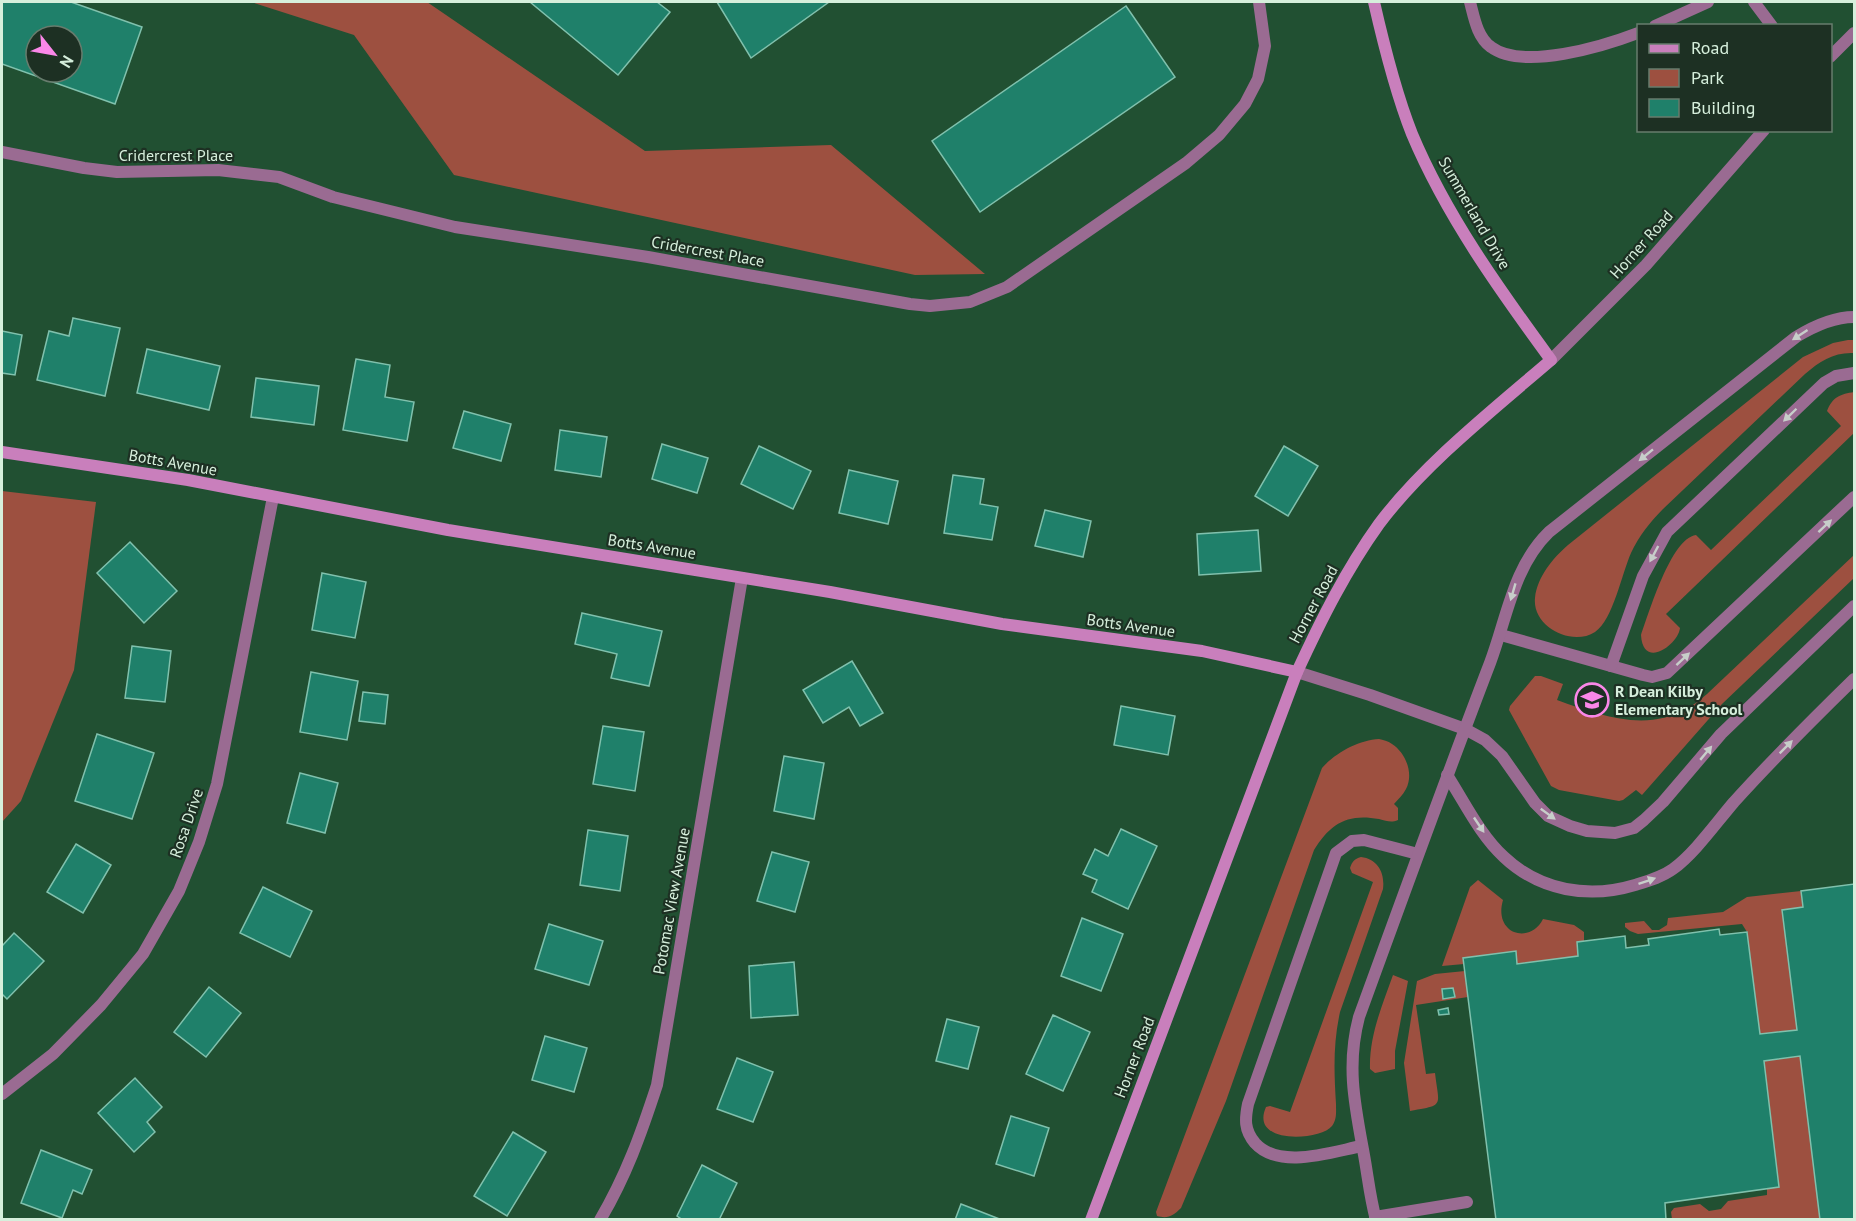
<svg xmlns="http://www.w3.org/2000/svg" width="1856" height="1221" viewBox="0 0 1856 1221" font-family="'PT Sans',sans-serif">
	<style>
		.green { fill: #9d5040 }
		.building { fill: #1f806a; stroke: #80c1ad; stroke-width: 1.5; fill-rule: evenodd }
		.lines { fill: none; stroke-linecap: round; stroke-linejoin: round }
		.lane { stroke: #9a6b92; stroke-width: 12 }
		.street { stroke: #9a6b92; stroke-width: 12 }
		.secondary { stroke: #c97fbc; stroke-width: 12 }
		.oneway { fill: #c7ceca }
		.labels { text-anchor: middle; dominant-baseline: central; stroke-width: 4.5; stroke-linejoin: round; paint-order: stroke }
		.street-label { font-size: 16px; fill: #d6efdc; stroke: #1d3023 }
		.poi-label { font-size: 16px; font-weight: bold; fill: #d6efdc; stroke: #1d3023; text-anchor: start }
	</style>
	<rect width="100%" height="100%" fill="#215032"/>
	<g class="green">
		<path d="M251 2H427L645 151 831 145 985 274 915 275 454 175 354 35Z"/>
		<path d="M1848 340H1854V353C1834 352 1820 361 1805 374L1663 509C1650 522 1639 536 1631 553 1622 573 1613 620 1595 632 1572 647 1532 627 1535 598 1537 577 1553 558 1568 545L1803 357 1833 343Z"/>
		<path d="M1854 392V433L1666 614 1680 628C1678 645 1643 670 1641 635 1649 613 1671 538 1696 535L1711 550 1841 426 1827 411C1832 397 1841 394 1854 392Z"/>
		<path d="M2 491 96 502 74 670 21 801 2 822Z"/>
		<path d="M1854 555V578L1722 704 1642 795 1636 790 1623 800 1619 801 1559 790 1551 786 1509 710 1510 706 1535 676H1541L1563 684 1557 700C1599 715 1646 733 1688 708 1695 704 1701 699 1707 694Z"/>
		<path d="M1379 739C1383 740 1388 741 1392 744 1406 753 1414 774 1406 789 1403 795 1398 799 1394 804L1398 808V820C1391 823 1387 821 1379 819 1347 813 1330 824 1314 850L1226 1101 1181 1208C1173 1216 1168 1219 1157 1216L1156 1212 1322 768C1335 753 1359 740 1379 739Z"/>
		<path d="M1361 857C1378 859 1385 873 1383 889L1340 1012C1333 1044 1334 1071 1336 1104 1336 1112 1337 1119 1332 1126 1320 1141 1249 1145 1266 1107L1270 1106 1290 1112 1373 882 1352 873 1350 868C1352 862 1354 859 1361 857Z"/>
		<path d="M1478 880 1503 900C1493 934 1530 945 1543 919L1574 925 1584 932V941L1577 942 1578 956 1517 964 1515 952 1463 958 1464 964 1442 966 1470 887Z"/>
		<path d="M1801 891 1803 907 1782 910 1797 1030 1760 1034 1747 932 1742 924 1638 934 1630 931 1625 927V923L1644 921 1652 930H1659L1667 925 1668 918 1723 912 1747 897Z"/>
		<path d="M1465 971 1468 997 1416 1005 1426 1074 1435 1073C1439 1107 1445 1105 1410 1111L1404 1063 1417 981 1435 974Z"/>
		<path d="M1393 975 1408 981 1395 1051V1069L1375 1073 1370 1069C1369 1036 1382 1006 1393 975Z"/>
		<path d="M1800 1056 1820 1219H1672L1671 1212 1674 1208 1700 1204 1709 1211 1721 1209 1728 1201 1767 1195V1189L1779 1187 1764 1061Z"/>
	</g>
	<g class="building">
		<path d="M2 2H71L142 27 115 104 2 64ZM36 36H72V72H36Z"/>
		<path d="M530 2H657L670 12 618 75Z"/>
		<path d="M717 2H829L751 58Z"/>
		<path d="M1126 6 1175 77 980 212 932 141Z"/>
		<path d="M73 318 120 328 105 396 37 380 49 331 69 336Z"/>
		<path d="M2 331 22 335 15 375 2 373Z"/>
		<path d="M147 349 220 366 209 410 137 393Z"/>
		<path d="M356 359 390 365 385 397 414 402 407 441 343 430Z"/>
		<path d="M256 378 319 386 314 425 251 417Z"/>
		<path d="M464 411 511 424 501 461 453 448Z"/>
		<path d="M560 430 607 437 601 477 555 470Z"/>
		<path d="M662 444 708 458 697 493 652 479Z"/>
		<path d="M759 446 811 471 793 509 741 484Z"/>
		<path d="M1284 446 1318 466 1288 516 1255 496Z"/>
		<path d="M849 470 898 481 888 524 839 513Z"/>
		<path d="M953 475 984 479 980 504 998 507 992 540 944 533Z"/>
		<path d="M1045 510 1091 521 1083 557 1035 546Z"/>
		<path d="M1258 530 1261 571 1199 575 1197 534Z"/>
		<path d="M130 542 177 591 144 623 97 573Z"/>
		<path d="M322 573 366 582 355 638 312 630Z"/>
		<path d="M582 613 662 631 649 686 611 678 617 654 575 644Z"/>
		<path d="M132 646 171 651 165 702 125 698Z"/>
		<path d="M852 661 883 713 860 726 849 707 823 723 803 690Z"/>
		<path d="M311 672 358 681 347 740 300 732Z"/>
		<path d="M363 692 388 695 385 724 359 721Z"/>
		<path d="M1121 706 1175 716 1168 755 1114 745Z"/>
		<path d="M603 726 644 732 635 791 593 784Z"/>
		<path d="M97 734 154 753 132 819 75 801Z"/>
		<path d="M784 756 824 763 814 819 774 811Z"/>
		<path d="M300 773 338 783 325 833 287 823Z"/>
		<path d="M1121 829 1157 846 1128 909 1092 892 1097 880 1083 874 1095 849 1108 856Z"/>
		<path d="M588 830 628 836 620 891 580 885Z"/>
		<path d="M76 844 111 865 83 913 47 892Z"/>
		<path d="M772 852 809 862 795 912 757 901Z"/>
		<path d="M1854 884V1220H1820L1800 1056 1764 1061 1779 1187 1665 1203 1666 1220H1496L1463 958 1516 951 1517 964 1578 956 1577 942 1625 936 1626 948 1649 945 1648 939 1719 929 1720 935 1747 932 1760 1034 1797 1030 1782 910 1803 907 1801 891Z"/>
		<path d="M263 887 312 911 290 957 240 933Z"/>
		<path d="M1082 918 1123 934 1101 991 1061 976Z"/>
		<path d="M549 924 603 941 589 985 535 969Z"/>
		<path d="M14 933 44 961 7 999 2 994V946Z"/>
		<path d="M794 962 798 1015 751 1018 749 966Z"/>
		<path d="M209 987 241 1013 206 1057 174 1032Z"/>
		<path d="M1453 988 1455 997 1443 999 1442 989Z"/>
		<path d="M1448 1008 1449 1014 1439 1015 1438 1010Z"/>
		<path d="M1053 1015 1090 1032 1063 1091 1026 1074Z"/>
		<path d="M947 1019 979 1027 968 1069 936 1061Z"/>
		<path d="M545 1036 587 1048 574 1092 532 1080Z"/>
		<path d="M737 1058 773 1072 753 1122 717 1109Z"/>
		<path d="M135 1078 162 1107 147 1122 155 1132 134 1152 98 1113Z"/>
		<path d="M1011 1116 1049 1128 1034 1176 996 1164Z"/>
		<path d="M513 1132 546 1152 507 1216 474 1196Z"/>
		<path d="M41 1150 92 1170 82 1194 73 1190 62 1218 21 1203Z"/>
		<path d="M702 1165 737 1183 719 1220H683L677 1216Z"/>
		<path d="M961 1204 1002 1220H955Z"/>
	</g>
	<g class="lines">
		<g class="lane">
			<path d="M1501 635 1643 675 1652 677 1667 673 1854 497"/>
			<path d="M1611 666 1643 576 1667 532 1824 383 1836 376 1854 373"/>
			<path d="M1297 672 1370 695 1465 729 1485 740 1502 756 1535 803 1548 816 1570 826 1587 831 1615 833 1634 828 1644 820 1663 802 1721 734 1854 606"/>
			<path d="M1447 775C1465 803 1480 835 1504 857 1540 891 1589 899 1635 885 1648 881 1662 877 1673 869 1694 854 1716 823 1734 802 1772 760 1813 719 1854 679"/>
			<path d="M1362 1146C1331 1152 1279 1170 1255 1143 1244 1130 1245 1119 1248 1104L1336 853 1352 841 1364 840 1418 854"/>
			<path d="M1375 1217 1467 1202"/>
			<path d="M1376 1220C1370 1198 1368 1177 1364 1155 1355 1106 1346 1066 1359 1017 1402 899 1445 780 1490 663 1507 618 1513 567 1549 532L1796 337C1814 326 1833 317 1854 317"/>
		</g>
		<g class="street">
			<path d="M1470 2C1474 17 1477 37 1491 47 1523 71 1604 46 1638 33"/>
			<path d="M1754 2 1772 26"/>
			<path d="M1655 26 1708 2"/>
			<path d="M1830 57 1854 33"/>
			<path d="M2 152 84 168 117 172 218 170 279 177 333 197 455 227 648 257 910 304 930 306 970 302 1007 287 1186 163 1219 135 1245 104 1258 79 1265 46 1259 2"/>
			<path d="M1551 360 1646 265 1764 130"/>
			<path d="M2 1094 53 1054 101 1005 143 954 179 891 199 842 217 784 273 497"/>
			<path d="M600 1220C626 1176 641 1134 657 1085L742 578"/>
		</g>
		<g class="secondary">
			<path d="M2 452 188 480 448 530 830 592 1002 624 1202 651 1297 672"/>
			<path d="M1091 1220 1297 672C1321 620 1346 570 1379 524 1424 464 1494 409 1551 360 1499 289 1446 215 1412 134 1395 91 1384 46 1374 2"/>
		</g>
	</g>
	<defs><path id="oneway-solid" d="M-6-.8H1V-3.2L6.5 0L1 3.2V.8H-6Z" transform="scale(1.5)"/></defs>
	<g class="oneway">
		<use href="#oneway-solid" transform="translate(1800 335) rotate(147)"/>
		<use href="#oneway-solid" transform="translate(1790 415) rotate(136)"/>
		<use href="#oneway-solid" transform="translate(1646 455) rotate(141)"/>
		<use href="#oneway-solid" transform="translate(1825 526) rotate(-43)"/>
		<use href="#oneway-solid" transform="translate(1654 554) rotate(118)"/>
		<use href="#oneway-solid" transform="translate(1513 592) rotate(106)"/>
		<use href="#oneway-solid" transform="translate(1683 659) rotate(-43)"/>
		<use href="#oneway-solid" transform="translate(1786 747) rotate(-45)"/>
		<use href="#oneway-solid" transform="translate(1706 753) rotate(-50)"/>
		<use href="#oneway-solid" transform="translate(1548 814) rotate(36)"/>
		<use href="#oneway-solid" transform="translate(1479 825) rotate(56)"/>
		<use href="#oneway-solid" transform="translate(1647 881) rotate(-19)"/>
	</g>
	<defs>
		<symbol id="school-ring" viewBox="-11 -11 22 22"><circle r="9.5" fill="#1d3023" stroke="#fa87e8" stroke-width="1.5"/><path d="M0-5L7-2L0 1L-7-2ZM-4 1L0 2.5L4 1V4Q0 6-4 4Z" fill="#fa87e8"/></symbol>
	</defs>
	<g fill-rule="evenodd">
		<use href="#school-ring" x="1573" y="681" width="38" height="38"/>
	</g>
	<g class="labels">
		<g class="street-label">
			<text x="176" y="155">Cridercrest Place</text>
			<text transform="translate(1475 213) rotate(60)">Summerland Drive</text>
			<text transform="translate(1641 244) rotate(-48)">Horner Road</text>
			<text transform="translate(708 251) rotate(10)">Cridercrest Place</text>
			<text transform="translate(173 462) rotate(10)">Botts Avenue</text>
			<text transform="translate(652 546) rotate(9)">Botts Avenue</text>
			<text transform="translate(1313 604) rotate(-62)">Horner Road</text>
			<text transform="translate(1131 625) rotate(8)">Botts Avenue</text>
			<text transform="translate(186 823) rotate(-71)">Rosa Drive</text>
			<text transform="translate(671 901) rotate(-80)">Potomac View Avenue</text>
			<text transform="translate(1134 1057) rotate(-69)">Horner Road</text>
		</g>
		<g class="poi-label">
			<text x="1615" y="691">R Dean Kilby<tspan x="1615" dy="18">Elementary School</tspan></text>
		</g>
	</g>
	<rect width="1856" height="1221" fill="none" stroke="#d6efdc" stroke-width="6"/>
	<rect x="1637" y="24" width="195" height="108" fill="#1d3023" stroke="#677c6d" stroke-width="1.5"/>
	<rect x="1649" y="44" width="30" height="9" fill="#c97fbc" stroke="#677c6d" stroke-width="1.5"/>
	<text x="1691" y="54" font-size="18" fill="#d6efdc">Road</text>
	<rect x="1649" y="69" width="30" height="18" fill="#9d5040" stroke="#677c6d" stroke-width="1.5"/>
	<text x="1691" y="84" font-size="18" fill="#d6efdc">Park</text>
	<rect x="1649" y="99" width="30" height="18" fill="#1f806a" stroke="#677c6d" stroke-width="1.5"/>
	<text x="1691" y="114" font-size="18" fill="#d6efdc">Building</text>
	<g transform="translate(54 54) rotate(121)"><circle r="28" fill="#1d3023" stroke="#677c6d" stroke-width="1.5"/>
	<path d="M0-4.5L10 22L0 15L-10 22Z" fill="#fa87e8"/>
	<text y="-9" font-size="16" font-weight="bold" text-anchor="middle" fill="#d6efdc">N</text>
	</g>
</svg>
